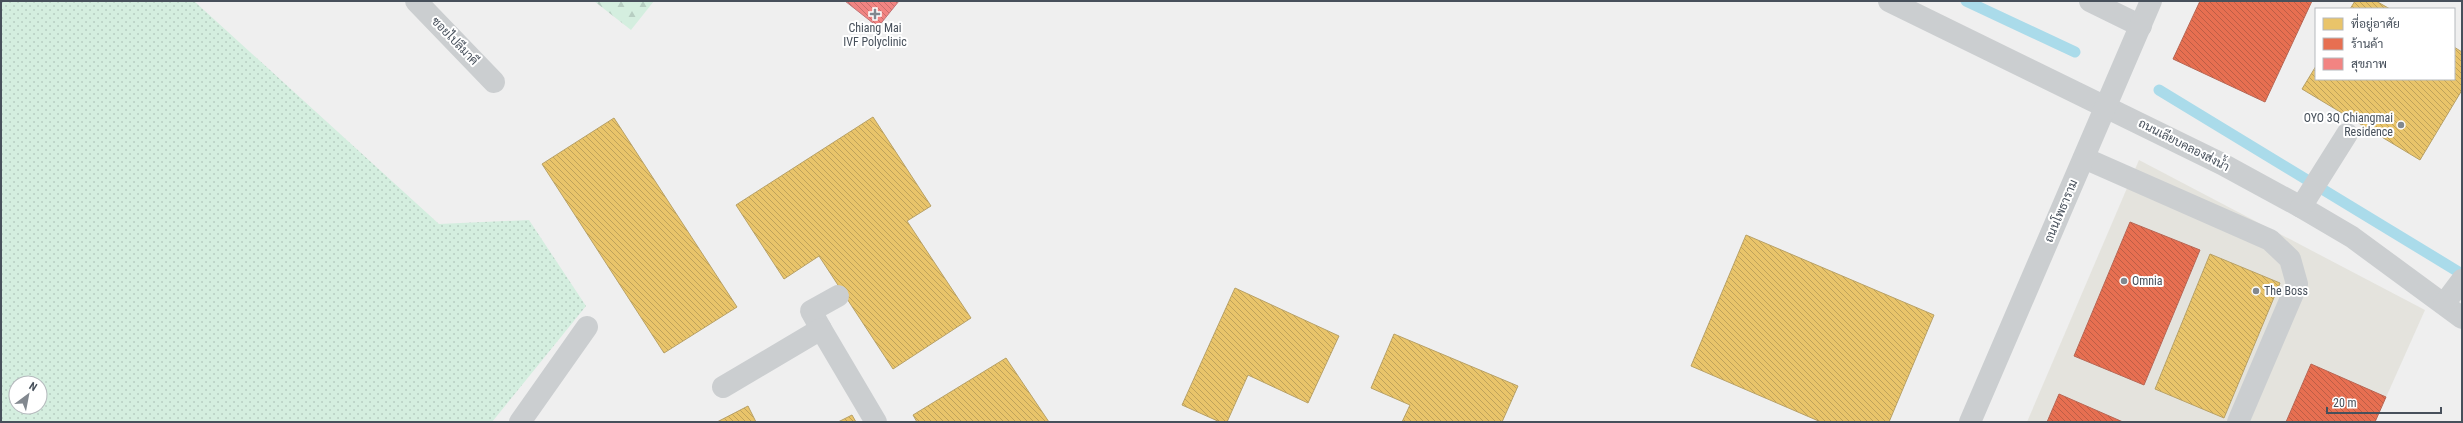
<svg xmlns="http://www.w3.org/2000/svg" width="2463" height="423" viewBox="0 0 2463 423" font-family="'Roboto Condensed',Sarabun,sans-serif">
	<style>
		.commercial { fill: #e4e3dd }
		.grass { fill: url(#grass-dots); fill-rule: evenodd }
		.forest { fill: url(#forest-firs) }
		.homes { fill: url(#homes-back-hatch); stroke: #b8a166 }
		.shops { fill: url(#shops-back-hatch); stroke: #b76654 }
		.health { fill: url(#health-back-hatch); stroke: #bf7476 }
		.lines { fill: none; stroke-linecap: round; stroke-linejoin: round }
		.stream { stroke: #aadbea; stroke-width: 11 }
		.minor { stroke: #cbced0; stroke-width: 22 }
		.poi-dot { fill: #82888f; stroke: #fff; stroke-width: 1.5 }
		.labels { text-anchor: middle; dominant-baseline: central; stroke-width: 4; stroke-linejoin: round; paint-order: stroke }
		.poi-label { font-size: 12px; fill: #47505b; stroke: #fff; text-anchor: start }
		.street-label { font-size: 12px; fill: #47505b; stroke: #fff }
	</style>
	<defs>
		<pattern id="grass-dots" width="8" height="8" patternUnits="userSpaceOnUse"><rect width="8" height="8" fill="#d4eedf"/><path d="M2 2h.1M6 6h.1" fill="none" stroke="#b7cec2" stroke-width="1.8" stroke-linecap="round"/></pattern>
		<pattern id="forest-firs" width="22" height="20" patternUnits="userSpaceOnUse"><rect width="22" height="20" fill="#d4eedf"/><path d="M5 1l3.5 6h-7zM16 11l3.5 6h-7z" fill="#b7cec2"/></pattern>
		<pattern id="homes-back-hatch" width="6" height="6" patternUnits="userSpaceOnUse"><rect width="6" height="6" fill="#e9c46a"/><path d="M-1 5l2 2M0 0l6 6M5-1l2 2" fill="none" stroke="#bfa25a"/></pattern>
		<pattern id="shops-back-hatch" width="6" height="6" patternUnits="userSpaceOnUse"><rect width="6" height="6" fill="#e76f51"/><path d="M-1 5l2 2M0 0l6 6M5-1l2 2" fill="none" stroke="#bd5e46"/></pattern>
		<pattern id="health-back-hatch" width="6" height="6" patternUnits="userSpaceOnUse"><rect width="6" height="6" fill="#f28482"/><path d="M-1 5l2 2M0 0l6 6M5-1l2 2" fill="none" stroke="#c66e6d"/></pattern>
	</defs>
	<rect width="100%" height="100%" fill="#efefef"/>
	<path class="commercial" d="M2139 160 2425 310 2375 422H2027Z"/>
	<path class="grass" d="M1 1H194L439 224 529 220 586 306 492 422H1ZM16 383H40V407H16Z"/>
	<path class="forest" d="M594 1H654L631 30Z"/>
	<g class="homes">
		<path d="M2355 1H2376L2390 9H2350Z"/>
		<path d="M2454 47 2462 52V90L2420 160 2302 89 2316 66V79H2454Z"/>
		<path d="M873 117 931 206 907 221 971 318 893 369 819 256 784 279 736 205Z"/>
		<path d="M614 118 737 307 664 353 542 164Z"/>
		<path d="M1746 235 1934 315 1889 422H1821L1691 366Z"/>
		<path d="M2210 254 2280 283 2224 418 2155 389Z"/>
		<path d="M1235 288 1339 336 1308 403 1248 375 1227 422H1220L1182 405Z"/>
		<path d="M1394 334 1518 386 1502 422H1402L1410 405 1371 388Z"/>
		<path d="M1006 358 1049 422H917L913 415Z"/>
		<path d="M748 406 756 422H717Z"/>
		<path d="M852 415 856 422H838Z"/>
	</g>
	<g class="shops">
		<path d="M2200 1H2312L2265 102 2173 59Z"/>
		<path d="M2130 222 2200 250 2144 385 2074 356Z"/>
		<path d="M2311 364 2386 397 2375 422H2286Z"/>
		<path d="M2059 394 2123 422H2047Z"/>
	</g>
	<path class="health" d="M845 1H899L878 27Z"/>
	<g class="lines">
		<g class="stream">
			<path d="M1966 1 2075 52"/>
			<path d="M2159 90 2462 274"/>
		</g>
		<g class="minor">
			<path d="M416 1 494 82"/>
			<path d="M1889 1 2222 164 2301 207 2352 237 2462 318"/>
			<path d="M2090 1 2141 26"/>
			<path d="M2084 158 2270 240 2290 259 2297 284 2238 422"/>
			<path d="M2301 207 2347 134"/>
			<path d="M2444 304 2462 280"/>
			<path d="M821 329 811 311 838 296"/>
			<path d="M723 387 821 329 876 422"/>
			<path d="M520 422 587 327"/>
			<path d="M1970 422 2151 1"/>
		</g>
	</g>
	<g class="poi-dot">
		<path d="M873 8h4v4h4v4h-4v4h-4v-4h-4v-4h4z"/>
		<circle cx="2401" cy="125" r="4"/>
		<circle cx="2124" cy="281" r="4"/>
		<circle cx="2256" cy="291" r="4"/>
	</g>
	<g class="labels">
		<g class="poi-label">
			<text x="875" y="28" text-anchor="middle">Chiang Mai<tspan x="875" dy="14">IVF Polyclinic</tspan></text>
			<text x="2393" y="118" text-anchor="end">OYO 3Q Chiangmai<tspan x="2393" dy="14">Residence</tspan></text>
			<text x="2132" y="281">Omnia</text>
			<text x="2264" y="291">The Boss</text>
		</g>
		<g class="street-label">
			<text transform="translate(455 41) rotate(46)">ซอยไปลีมาคี</text>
			<text transform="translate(2184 145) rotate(27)">ถนนเลียบคลองส่งน้ำ</text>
			<text transform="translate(2061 211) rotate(-67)">ถนนโพธาราม</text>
		</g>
	</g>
	<rect width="2463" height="423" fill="none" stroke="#47505b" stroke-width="4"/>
	<rect x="2315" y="8" width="140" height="72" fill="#ffffff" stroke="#b5b9bd"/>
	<rect x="2323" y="18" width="20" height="12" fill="#e9c46a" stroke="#b5b9bd"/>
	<text x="2351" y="28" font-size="12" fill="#47505b">ที่อยู่อาศัย</text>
	<rect x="2323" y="38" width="20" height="12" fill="#e76f51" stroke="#b5b9bd"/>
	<text x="2351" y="48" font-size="12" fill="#47505b">ร้านค้า</text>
	<rect x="2323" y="58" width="20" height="12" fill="#f28482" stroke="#b5b9bd"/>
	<text x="2351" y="68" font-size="12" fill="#47505b">สุขภาพ</text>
	<g transform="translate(28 395) rotate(32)"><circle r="19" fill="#ffffff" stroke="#b5b9bd"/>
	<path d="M0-3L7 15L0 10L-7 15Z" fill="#82888f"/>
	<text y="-6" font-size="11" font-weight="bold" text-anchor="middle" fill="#47505b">N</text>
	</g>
	<path d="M2327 407v6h114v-6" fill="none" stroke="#47505b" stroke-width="2"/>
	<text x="2333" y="407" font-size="12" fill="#47505b" stroke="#ffffff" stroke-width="3" paint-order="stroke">20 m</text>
</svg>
